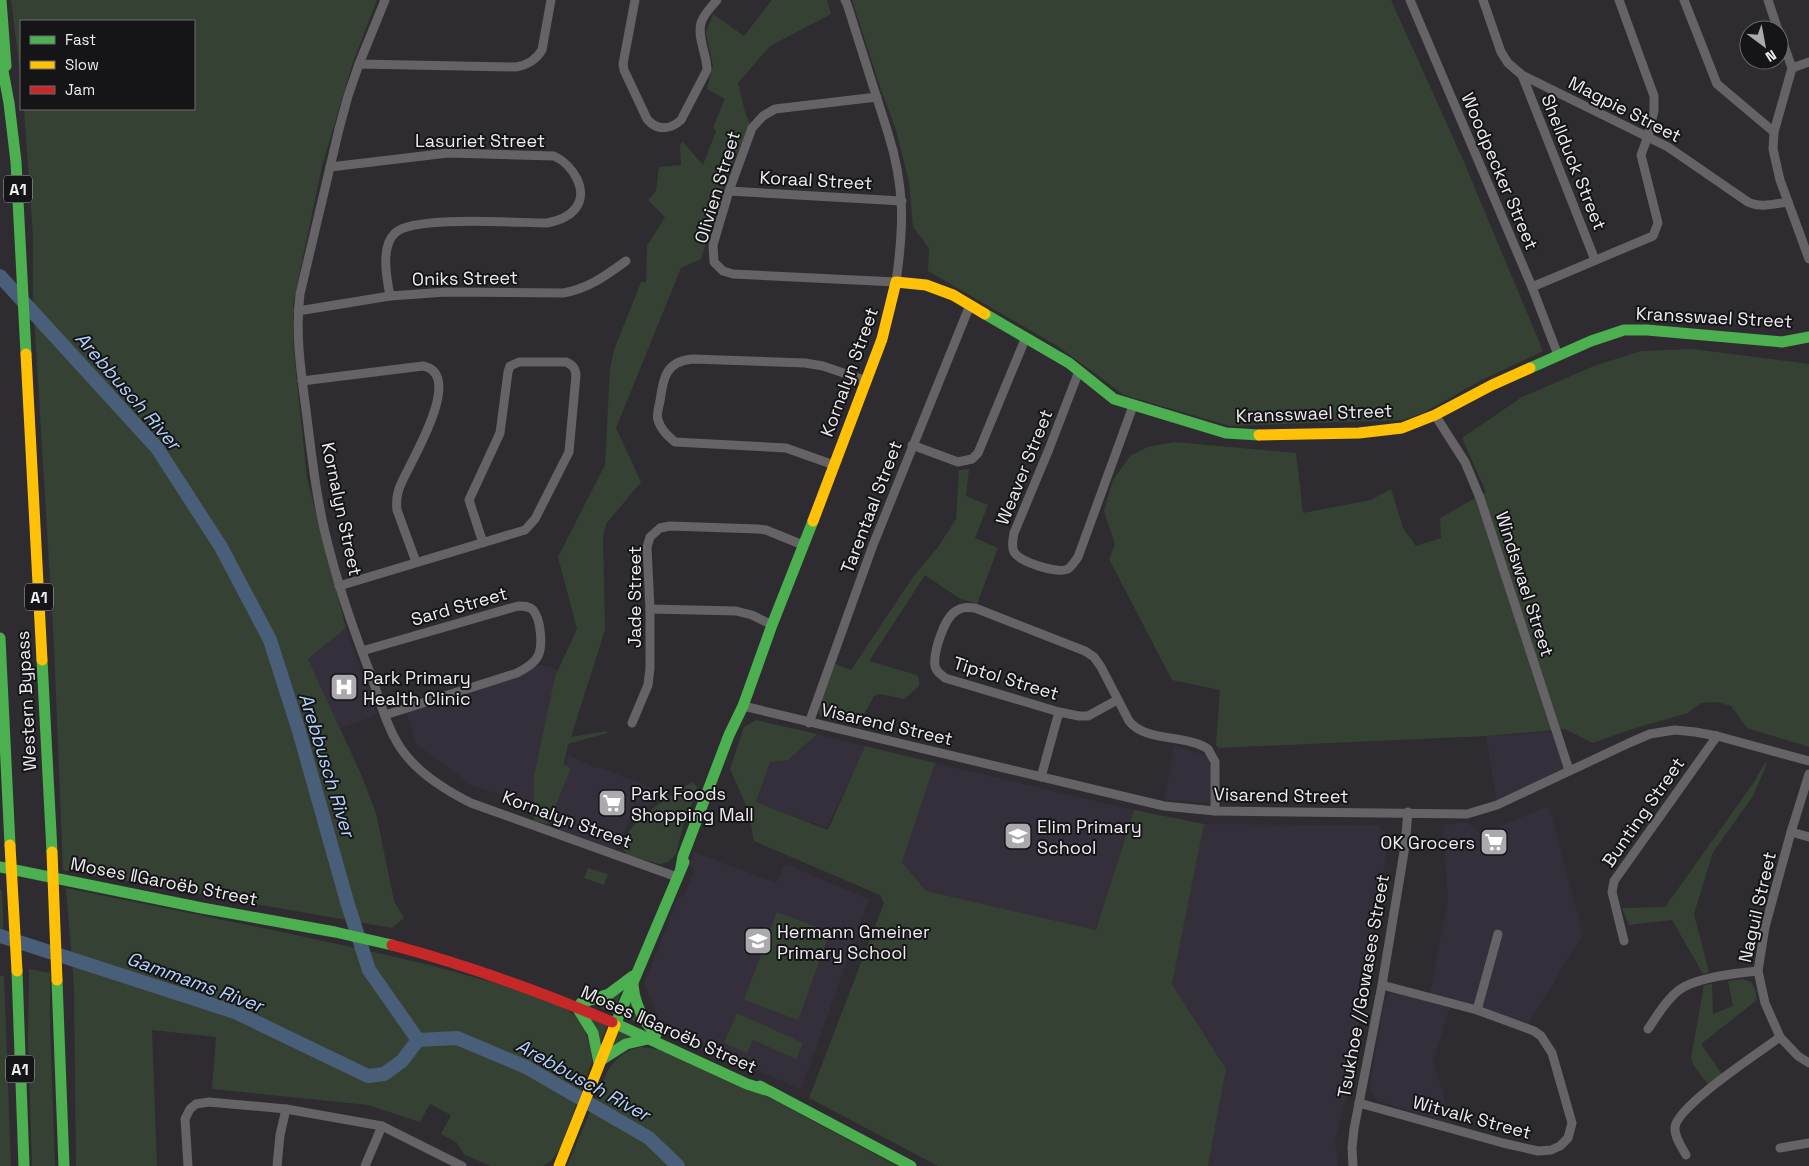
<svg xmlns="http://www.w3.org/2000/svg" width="1809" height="1166" viewBox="0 0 1809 1166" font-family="'Space Grotesk',sans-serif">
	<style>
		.built { fill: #342f3a }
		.green { fill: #354233 }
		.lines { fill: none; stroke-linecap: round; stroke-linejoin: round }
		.river { stroke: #495e79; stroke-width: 14 }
		.street { stroke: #656365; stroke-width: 9 }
		.fast { stroke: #4caf50; stroke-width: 11 }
		.slow { stroke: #ffc107; stroke-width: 11 }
		.jam { stroke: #c62828; stroke-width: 11 }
		.slow-bridge { stroke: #ffc107; stroke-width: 11 }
		.labels { text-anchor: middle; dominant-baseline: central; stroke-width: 4; stroke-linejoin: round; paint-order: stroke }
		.shield { fill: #151417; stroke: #adabaf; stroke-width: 1 }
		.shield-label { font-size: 16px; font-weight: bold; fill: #eeecf0 }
		.street-label { font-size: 18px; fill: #eeecf0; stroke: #151417 }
		.poi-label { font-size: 18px; fill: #eeecf0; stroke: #151417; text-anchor: start }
		.water-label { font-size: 19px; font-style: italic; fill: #b3d3fd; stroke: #151417 }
	</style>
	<rect width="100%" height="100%" fill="#2e2c30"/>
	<g class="built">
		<path d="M346 628 377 715 340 728 308 659Z"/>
		<path d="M537 664 559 670 534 776V805L473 786 416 744 406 711 519 677Z"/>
		<path d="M1556 732 1569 770 1497 805 1486 736Z"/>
		<path d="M817 734 865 746 827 828 756 802 770 762 809 740Z"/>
		<path d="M1174 745 1207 756 1210 763V803L1165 800Z"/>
		<path d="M568 755 594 767 604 769 666 793 629 822 613 854 547 831Z"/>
		<path d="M935 763 1134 810 1096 930 926 891 902 862Z"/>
		<path d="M1549 806 1583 934 1528 1025 1473 1004 1453 999 1433 1061 1452 1124 1378 1101 1369 1090 1384 1002 1394 988 1429 997 1448 900 1443 825 1467 822 1481 834Z"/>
		<path d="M1204 824 1378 825 1389 837 1346 1100 1335 1139 1338 1166H1208L1226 1069 1172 984Z"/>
		<path d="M694 852 776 883 785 864 869 899 801 1090 662 1027 644 983 678 899 686 892 694 871 690 864Z"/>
	</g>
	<g class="green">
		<path d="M11 0H377L353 62 322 166 293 305V343L307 478 346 628 308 659 361 774 376 813 394 901 404 918 392 928 63 870 54 645 33 299V236L24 109H194V21H21V79Z"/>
		<path d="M772 0H827L831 14 770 46 738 83 746 116 750 123 725 181 701 259 681 268 616 428 641 482 606 524 603 537 605 630 571 737 607 731V733L568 744 564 765 571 768 548 824 534 821V776L550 700 556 674 577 629 558 557 605 465 610 369 614 350 641 282H646L647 246 665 217 648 200 656 191 659 167 681 165 680 144 683 142 703 165 716 131 713 127 725 99 707 89 713 66 706 33 713 14 744 36Z"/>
		<path d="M852 0H1391L1464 162 1543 351 1480 381 1425 412 1404 420 1230 426 1124 395 1059 347 928 271 929 248 913 227 909 182 896 130 880 87Z"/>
		<path d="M1692 349 1809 364V747L1747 728 1731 706 1717 702 1701 703 1688 713 1632 729 1593 743 1565 729 1486 736 1218 748 1216 745 1220 690 1172 680 1109 559 1115 544 1104 511 1113 480 1130 456 1148 447 1174 442 1296 453 1303 513 1371 500 1391 489 1403 528 1416 546 1441 538 1440 518 1486 492 1462 438 1522 397 1594 366 1641 351Z"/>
		<path d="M969 469 966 496 988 505 975 538 998 548 977 604 959 598 925 575 869 661 917 675 919 679V686L904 699 880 694 874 696C860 726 851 727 820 716 816 704 831 676 835 664L851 670 913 577 938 547 956 519 959 470Z"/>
		<path d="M756 720 817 734 788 760 770 762 756 802 828 830 865 746 935 763 902 862 926 891 1096 930 1134 810 1204 824 1172 984 1226 1069 1208 1166H938L809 1098 884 903 880 895 754 841 749 812 730 769 744 727Z"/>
		<path d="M1765 763 1767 764 1753 796 1713 852 1694 914 1709 972 1703 974 1672 920 1629 925 1622 908 1665 907 1752 785Z"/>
		<path d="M692 782 698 788 683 826 676 854 668 862 660 864 627 855 622 847C628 820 663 802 684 787Z"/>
		<path d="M588 868 608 874 604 885 584 878Z"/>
		<path d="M66 888C187 913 309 936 429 965 462 974 495 982 527 993 540 998 554 1002 566 1009 584 1020 590 1042 592 1061L560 1149 550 1162 543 1166H491L465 1155 456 1142 441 1134 451 1115 430 1104 420 1122 368 1105 212 1089 216 1037 152 1030 157 1166H76L74 988Z"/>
		<path d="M0 889 2 892 4 941H0Z"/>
		<path d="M777 912 830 932 798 1020 744 1000Z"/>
		<path d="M29 969 50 973V1025L55 1166H32L28 1038Z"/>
		<path d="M0 976H4L11 1166H0Z"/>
		<path d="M1742 979 1751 982 1755 989 1757 1000 1701 1044 1722 1074 1708 1084 1694 1066 1691 1058 1704 985 1712 984 1713 1014 1733 1006 1728 981Z"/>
		<path d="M622 989 613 1013 591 1004Z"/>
		<path d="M632 996 643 1025 624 1017Z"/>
		<path d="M737 1013 803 1043 796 1059 753 1040 747 1053 724 1043Z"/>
		<path d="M584 1014 608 1024 599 1046Z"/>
		<path d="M619 1029 643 1038 609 1052Z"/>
		<path d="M641 1047 658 1049 764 1095 897 1166H567L608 1070C617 1058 625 1050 641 1047Z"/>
	</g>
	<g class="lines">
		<g class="river">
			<path d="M0 276 157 448 221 547 270 640 299 731 348 905 369 970 418 1040 457 1038 526 1067 649 1138 678 1166"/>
			<path d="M0 936 235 1012 368 1076 384 1074 402 1061 418 1040"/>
		</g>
		<g class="street">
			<path d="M385 0 359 64 348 96 339 129 300 294C295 333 301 371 306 410 312 458 317 506 330 552 341 595 356 637 372 678 380 701 389 735 405 754 422 776 447 791 471 803L677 877"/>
			<path d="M635 0 623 64 624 70 647 119C657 131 670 130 681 120L707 70C707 55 697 38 701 23 703 15 711 7 717 0"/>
			<path d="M845 0 847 4 888 133C905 187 904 226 896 282L733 274 723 271 714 262 713 245 729 191 752 128 763 116 775 109 877 97"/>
			<path d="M1410 0 1532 287 1558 355"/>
			<path d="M1483 0 1501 52 1508 63 1522 75 1668 147 1748 202C1760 208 1774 204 1788 202"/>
			<path d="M1684 0 1717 84 1774 132"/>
			<path d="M1768 0 1778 30"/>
			<path d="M1779 31 1792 68 1774 132 1773 149 1780 180 1809 259"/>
			<path d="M359 64 516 67C528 65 536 60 542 50L551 0"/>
			<path d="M1792 68 1809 62"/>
			<path d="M1522 75 1595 260"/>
			<path d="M330 167 448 153 554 156C572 164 590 191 575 209 568 218 557 221 547 223 518 223 413 215 395 233 380 247 387 280 390 296"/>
			<path d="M729 191 902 201"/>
			<path d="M1532 287 1653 236 1658 223 1641 155 1648 136 1654 111V96L1619 0"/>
			<path d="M298 311 390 296 446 292 563 293C588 289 605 276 626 261"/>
			<path d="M1079 371 1049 449 1014 533C1013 539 1011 546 1014 552 1020 562 1057 574 1068 569 1072 566 1075 561 1078 557L1133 406"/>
			<path d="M302 381 423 366C466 374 409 464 401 484 397 492 396 501 397 510L416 562"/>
			<path d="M1435 415 1465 462 1480 498 1569 770"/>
			<path d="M912 445 958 462 972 459 978 453 1026 337"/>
			<path d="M834 465 786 448 675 442C668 436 661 430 658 420 656 414 659 407 660 401 663 378 666 361 693 359L805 363 823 366 867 381"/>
			<path d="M339 586 525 530 535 519 569 452 576 375C575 368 573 365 566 362H519L510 366 508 372 500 433 469 500 483 543"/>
			<path d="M650 609 736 611 752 615 772 625"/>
			<path d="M362 651 518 606C524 606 529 606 533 610 541 619 543 646 538 656 534 664 525 669 517 673L385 715"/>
			<path d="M1117 700 1088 716H1079L1059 712 945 678C941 674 936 672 935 666 933 653 944 618 956 611 962 607 967 607 975 608L1085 651 1094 657 1101 667 1129 721C1145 742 1185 734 1208 749L1215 762V811"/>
			<path d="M743 706 1164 806 1215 811 1467 814 1497 805 1629 743 1650 734 1662 732 1675 730 1695 732 1717 736 1809 761"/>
			<path d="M632 723 648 685 650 668V609L647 547 650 537 660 528 670 526 758 529 766 530 803 545"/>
			<path d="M809 723 873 545 970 305"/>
			<path d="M1809 774 1791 832 1765 927 1758 971 1765 1003 1780 1037 1798 1056 1809 1063"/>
			<path d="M1041 777 1059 712"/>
			<path d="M1791 832 1809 837"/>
			<path d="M1624 941 1612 892 1614 881 1717 736"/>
			<path d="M1477 1010 1498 934"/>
			<path d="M1648 1029C1657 1016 1666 1000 1679 990 1697 977 1736 973 1758 971"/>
			<path d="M1359 1103 1503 1143 1538 1151 1551 1150 1560 1146 1568 1138 1572 1123 1552 1053 1541 1036 1534 1031 1477 1010 1382 985"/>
			<path d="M1780 1148 1809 1143"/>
			<path d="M1686 1155C1682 1147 1674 1137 1675 1127 1678 1105 1760 1052 1780 1037"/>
			<path d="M188 1166 185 1119 190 1109 196 1104 209 1102 286 1109 382 1126 462 1166"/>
			<path d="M277 1166 280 1135 286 1109"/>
			<path d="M365 1166 382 1126"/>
			<path d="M1353 1166 1352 1148 1354 1129 1382 985 1405 846 1408 812"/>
		</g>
		<g class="fast">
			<path d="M1 0 6 66"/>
			<path d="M0 55 9 103 16 162 26 354"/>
			<path d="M985 314 1069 363 1114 399 1226 433 1259 435"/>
			<path d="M1530 368 1591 341 1624 330H1647L1782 342 1809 337"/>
			<path d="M0 638 10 845"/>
			<path d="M42 660 52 852"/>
			<path d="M0 867 202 908 335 932 392 945"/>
			<path d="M681 867 683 856 729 735 743 706 772 625 813 521"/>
			<path d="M17 971 24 1166"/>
			<path d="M57 980 64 1166"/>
			<path d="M633 985C635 1005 642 1020 656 1034"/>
			<path d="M581 1003 609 994 633 976"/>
			<path d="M578 1009 593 1033 599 1063"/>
			<path d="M612 1022 747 1084 766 1090"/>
			<path d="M615 1025 684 862"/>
			<path d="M601 1060 626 1044 648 1039"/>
			<path d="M760 1086 911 1166"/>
		</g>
		<g class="slow">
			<path d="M26 354 42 660"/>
			<path d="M1259 435 1359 433 1402 428 1435 415 1492 385 1530 368"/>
			<path d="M813 521 882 339 896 282 926 285 953 295 985 314"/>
			<path d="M559 1166 615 1025"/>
		</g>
		<path class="jam" d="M392 945C467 965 541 992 612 1022"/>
		<g class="slow-bridge">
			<path d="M10 845 17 971"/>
			<path d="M52 852 57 980"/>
		</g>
	</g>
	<defs>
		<symbol id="hospital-square" viewBox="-11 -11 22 22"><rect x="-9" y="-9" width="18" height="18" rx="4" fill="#aba9ad" stroke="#151417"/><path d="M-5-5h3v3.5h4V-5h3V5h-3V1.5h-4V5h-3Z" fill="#fff"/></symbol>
		<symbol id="supermarket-square" viewBox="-11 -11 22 22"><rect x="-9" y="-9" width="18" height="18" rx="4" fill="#aba9ad" stroke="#151417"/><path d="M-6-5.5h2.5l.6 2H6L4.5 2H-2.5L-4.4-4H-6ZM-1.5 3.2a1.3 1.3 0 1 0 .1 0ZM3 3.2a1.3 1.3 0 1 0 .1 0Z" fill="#fff"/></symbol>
		<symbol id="school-square" viewBox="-11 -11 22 22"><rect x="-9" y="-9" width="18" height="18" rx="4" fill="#aba9ad" stroke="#151417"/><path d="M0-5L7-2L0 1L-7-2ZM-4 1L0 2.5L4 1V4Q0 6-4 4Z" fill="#fff"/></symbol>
	</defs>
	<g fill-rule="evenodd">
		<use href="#hospital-square" x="328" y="671" width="32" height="32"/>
		<use href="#supermarket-square" x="596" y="787" width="32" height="32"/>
		<use href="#school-square" x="1002" y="820" width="32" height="32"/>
		<use href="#supermarket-square" x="1478" y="826" width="32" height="32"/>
		<use href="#school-square" x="742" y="925" width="32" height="32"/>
	</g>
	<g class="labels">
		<g class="shield">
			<rect x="4" y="175.5" width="28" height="27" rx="4"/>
			<rect x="25" y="583.5" width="28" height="27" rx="4"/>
			<rect x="6" y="1055.5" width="28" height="27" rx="4"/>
		</g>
		<g class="shield-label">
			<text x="18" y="189">A1</text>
			<text x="39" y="597">A1</text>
			<text x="20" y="1069">A1</text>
		</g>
		<g class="street-label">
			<text transform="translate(1625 109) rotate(27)">Magpie Street</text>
			<text x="480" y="140">Lasuriet Street</text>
			<text transform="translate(1574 162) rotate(68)">Shellduck Street</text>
			<text transform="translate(1500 171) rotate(67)">Woodpecker Street</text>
			<text transform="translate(816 180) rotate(3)">Koraal Street</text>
			<text transform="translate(717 187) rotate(-73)">Olivien Street</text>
			<text transform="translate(465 278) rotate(-1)">Oniks Street</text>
			<text transform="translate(1714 317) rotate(3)">Kransswael Street</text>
			<text transform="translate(849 372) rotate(-70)">Kornalyn Street</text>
			<text transform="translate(1314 413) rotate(-2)">Kransswael Street</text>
			<text transform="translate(1024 467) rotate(-68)">Weaver Street</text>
			<text transform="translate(871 507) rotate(-69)">Tarentaal Street</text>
			<text transform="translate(342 509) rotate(78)">Kornalyn Street</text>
			<text transform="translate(1525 584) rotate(72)">Windswael Street</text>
			<text transform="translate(634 597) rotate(-90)">Jade Street</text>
			<text transform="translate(459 606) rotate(-16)">Sard Street</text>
			<text transform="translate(1006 678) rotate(17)">Tiptol Street</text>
			<text transform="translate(26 701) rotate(-93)">Western Bypass</text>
			<text transform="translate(887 724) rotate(13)">Visarend Street</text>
			<text transform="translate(1281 795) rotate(1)">Visarend Street</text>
			<text transform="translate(1643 812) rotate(-55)">Bunting Street</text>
			<text transform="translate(567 819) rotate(20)">Kornalyn Street</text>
			<text transform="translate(164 881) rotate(11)">Moses ǁGaroëb Street</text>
			<text transform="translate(1757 907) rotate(-77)">Naguil Street</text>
			<text transform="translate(1363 986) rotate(-80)">Tsukhoe //Gowases Street</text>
			<text transform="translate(669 1029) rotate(24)">Moses ǁGaroëb Street</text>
			<text transform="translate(1472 1117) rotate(15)">Witvalk Street</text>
		</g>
		<g class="poi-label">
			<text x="363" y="677">Park Primary<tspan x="363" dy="21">Health Clinic</tspan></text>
			<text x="631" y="793">Park Foods<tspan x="631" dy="21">Shopping Mall</tspan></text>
			<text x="1037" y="826">Elim Primary<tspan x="1037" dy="21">School</tspan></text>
			<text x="1475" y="842" text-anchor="end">OK Grocers</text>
			<text x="777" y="931">Hermann Gmeiner<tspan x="777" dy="21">Primary School</tspan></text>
		</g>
		<g class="water-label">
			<text transform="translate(128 391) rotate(49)">Arebbusch River</text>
			<text transform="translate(327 765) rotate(73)">Arebbusch River</text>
			<text transform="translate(195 982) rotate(20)">Gammams River</text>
			<text transform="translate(583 1080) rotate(29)">Arebbusch River</text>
		</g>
	</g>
	<rect x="20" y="20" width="175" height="90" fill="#151417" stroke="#6c6a6e"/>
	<rect x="30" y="36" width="25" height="8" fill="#4caf50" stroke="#6c6a6e"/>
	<text x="65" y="45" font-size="15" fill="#eeecf0">Fast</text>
	<rect x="30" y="61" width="25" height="8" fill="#ffc107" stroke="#6c6a6e"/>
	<text x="65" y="70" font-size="15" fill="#eeecf0">Slow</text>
	<rect x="30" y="86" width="25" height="8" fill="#c62828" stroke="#6c6a6e"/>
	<text x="65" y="95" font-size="15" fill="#eeecf0">Jam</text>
	<g transform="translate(1764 45) rotate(148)"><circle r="24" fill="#151417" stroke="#6c6a6e"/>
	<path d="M0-4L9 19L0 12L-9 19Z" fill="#aba9ad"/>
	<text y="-8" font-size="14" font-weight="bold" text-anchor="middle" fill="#eeecf0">N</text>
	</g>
</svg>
